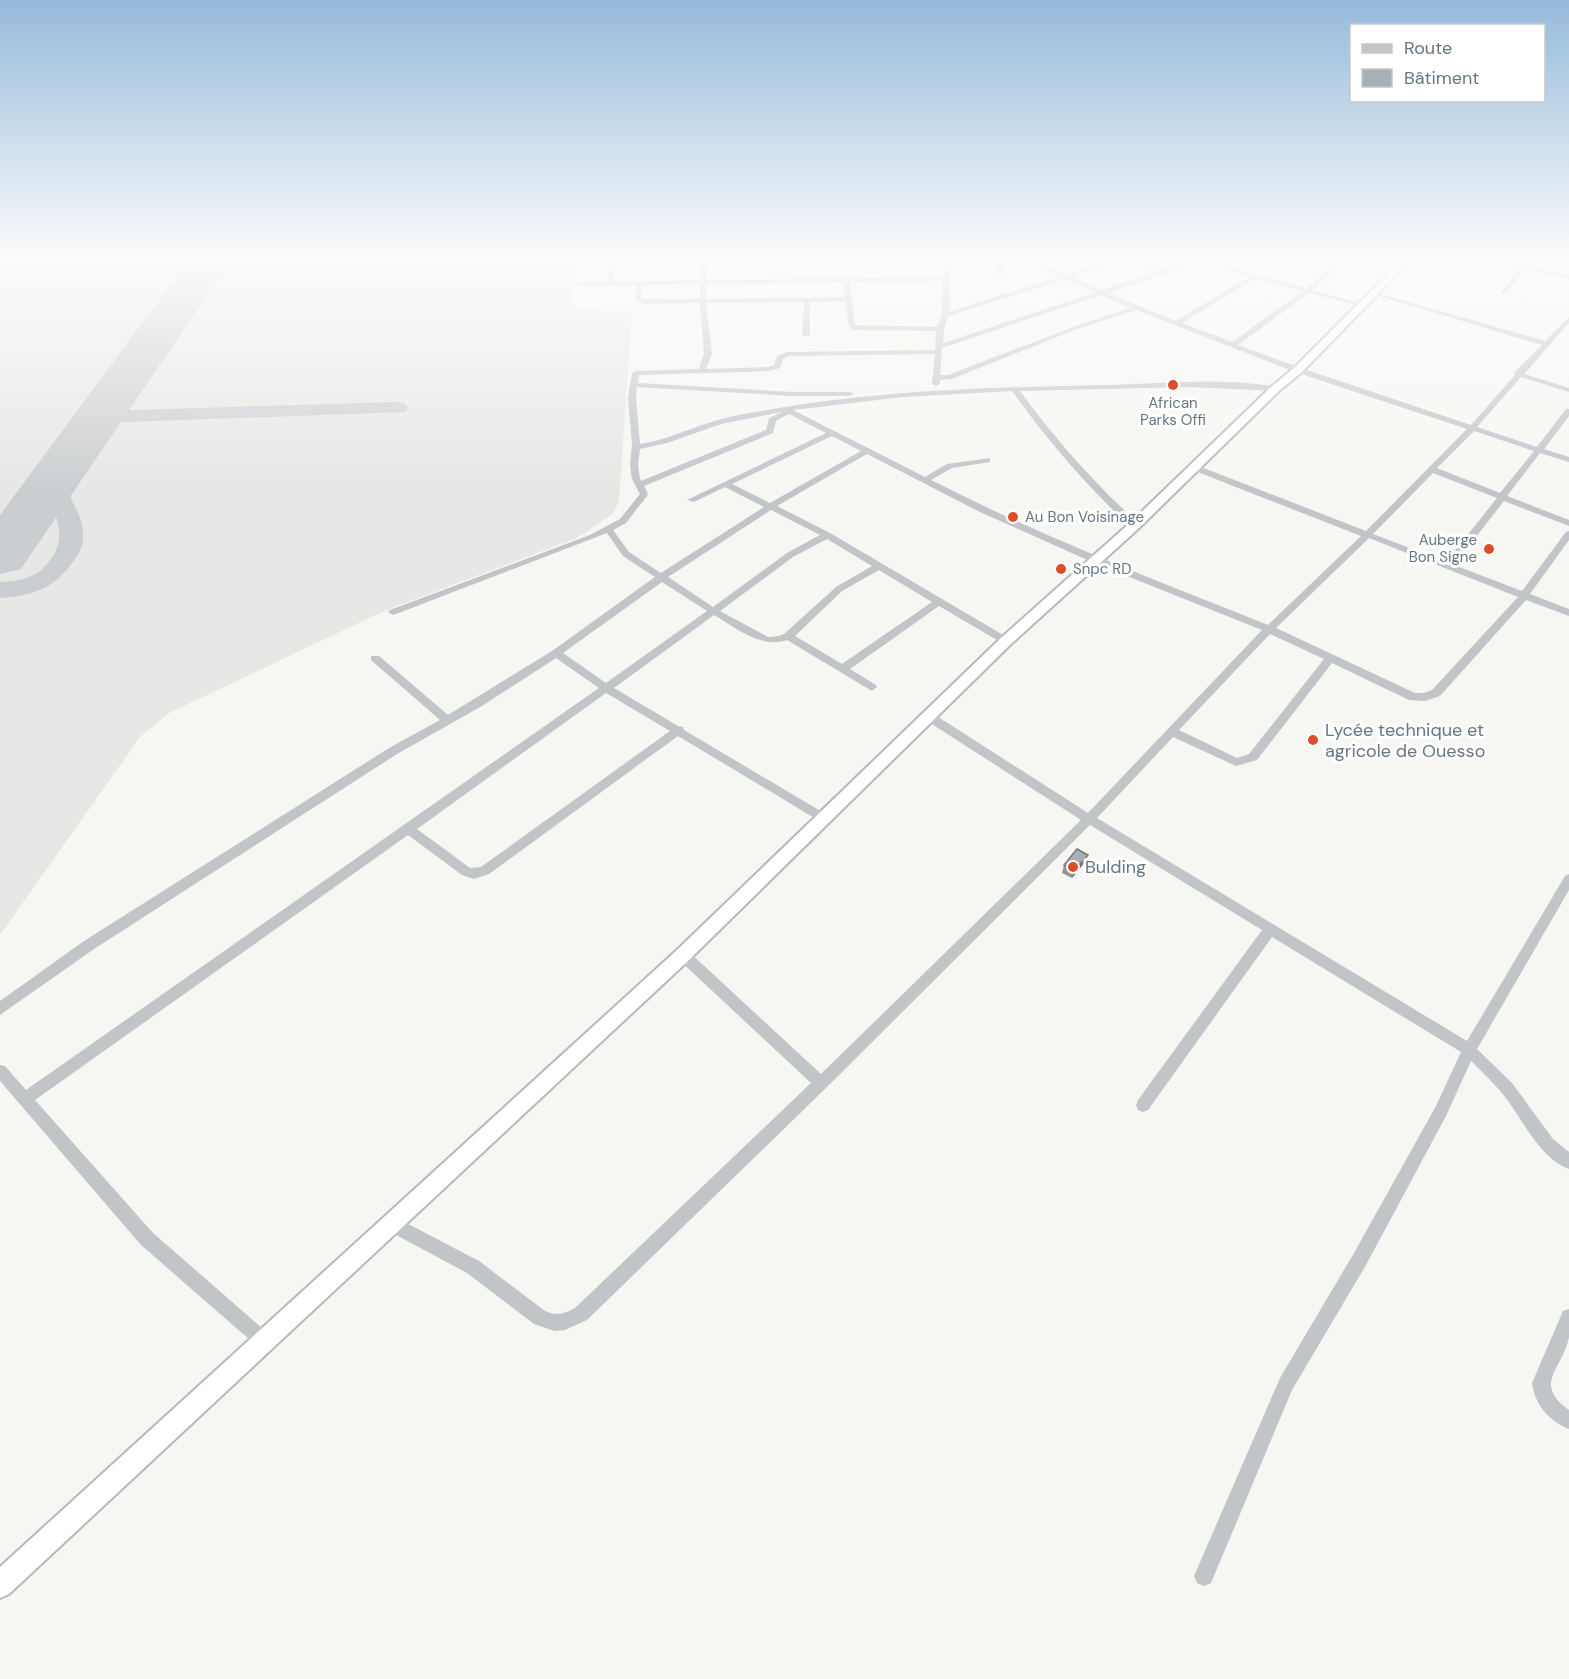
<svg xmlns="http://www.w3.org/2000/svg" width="1569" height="1679" viewBox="0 0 1569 1679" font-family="'DM Sans',sans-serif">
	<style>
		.built { fill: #e7e7e6 }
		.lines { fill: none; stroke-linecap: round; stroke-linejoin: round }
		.taxiway { fill: #cbced0; fill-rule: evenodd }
		.runway { fill: #cbced0; fill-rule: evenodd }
		.highway-casing { stroke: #b6b9bc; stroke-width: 4 }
		.minor { fill: #c1c5c8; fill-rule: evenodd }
		.highway { fill: #fff; fill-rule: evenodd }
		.wall { fill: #90979c }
		.shaded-wall { fill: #767b7f }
		.building { fill: #a8b0b5; stroke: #767b7f; stroke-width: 1.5 }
		.poi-dot { fill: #dc4e2c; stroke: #fff; stroke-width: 2 }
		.labels { text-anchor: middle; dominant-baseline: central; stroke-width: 6; stroke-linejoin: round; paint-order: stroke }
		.far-poi-label { font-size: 15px; fill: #667783; stroke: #fff; text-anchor: start }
		.poi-label { font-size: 18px; fill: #667783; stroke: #fff; text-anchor: start }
	</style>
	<rect width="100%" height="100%" fill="#f6f6f3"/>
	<path class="built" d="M0 257H578L570 310 632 311 619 501 613 514 577 538 384 611 169 713 140 737 0 935Z"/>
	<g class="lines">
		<g class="taxiway">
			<path d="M398 402 405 404 408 408 405 412 98 423 91 421 88 417 91 413 98 411Z"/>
			<path d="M56 469 64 471C69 479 68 489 71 498 76 509 83 521 83 533 84 545 79 554 72 563 54 589 31 596 0 598V582C19 581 34 579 47 564 81 525 32 495 48 471Z"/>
			<path d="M18 523 26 525 30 530 26 535 0 547V530Z"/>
		</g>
		<path class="runway" d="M191 257H233L21 569 0 574V515Z"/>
		<defs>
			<path id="highway" d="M1405 257H1414L1302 372 1279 391 1139 528 1011 644 689 960 9 1594 0 1598V1567L677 950 1001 638 1131 522 1271 387 1294 368Z"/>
		</defs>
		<use href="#highway" class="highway-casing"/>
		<g class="minor">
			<path d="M615 257H622L618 261 613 282 700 280V257H706V280L944 277 945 257H951L949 312 1060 276 1020 257H1028L1066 274 1119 257H1128L1165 269 1203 257H1218L1231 268 1307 288 1342 257H1349L1313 290 1365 305V307L1309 293 1238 345 1301 368 1471 425 1515 375V372L1542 345 1373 294V292L1545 341 1569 317V323L1524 374 1569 388V392L1521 377 1477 427 1537 447 1566 409H1569V416L1544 449 1569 457V462L1540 453 1507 496 1569 520V526L1504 501 1454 565 1522 591 1566 532 1569 531V540L1530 594 1569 609V616L1526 600 1440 696 1425 701 1409 700 1332 663 1257 760 1236 766 1173 737 1097 818 1467 1041 1565 876 1569 874V890L1477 1049 1512 1083 1553 1139 1569 1152V1169C1537 1157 1522 1116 1501 1092 1492 1081 1481 1071 1471 1061L1446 1116 1366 1265 1292 1390 1211 1583 1204 1586 1197 1583 1194 1576 1280 1378 1354 1253 1436 1106 1461 1052 1272 937 1148 1110 1143 1112 1138 1110 1136 1105 1138 1100 1262 930 1090 825 826 1088 587 1320 565 1330 554 1331 534 1324 467 1273 385 1229 383 1223 385 1217 391 1215 479 1261 545 1311C557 1316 564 1314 575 1308L811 1083 678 959 676 955 678 951 683 950 688 951 821 1074 1081 820 924 719 923 716 924 713H932L1088 813 1262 630 1092 562 980 512 867 454 777 506 830 533 1010 639V643H1002L939 606 850 669 876 685 877 687 872 691 787 640C761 649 736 628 714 615L614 688 678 726 683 727 684 730 829 816 831 819 829 822H821L678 736 489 874 474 879 462 875 408 835 35 1100 153 1233 269 1334 271 1340 269 1346 263 1348 257 1346 141 1245 0 1081V1065L5 1066 26 1090 599 688 556 658 482 706 397 754 94 949 0 1015V1001L84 941 389 748 440 720 371 660V656H379L448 715 552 651 655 577 623 556 607 533 396 614 393 615 388 612 390 610 590 535 620 519 640 494 632 479 630 465 632 444 628 398 632 373 636 371 699 369 704 354 700 303 644 304 635 300 636 285H578L577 284 580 282H606L612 260ZM1212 258 1227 270 1249 277 1176 321 1108 293ZM1124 260 1159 271 1102 290 1072 277ZM1256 278 1303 291 1232 342 1182 323ZM1065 279 1096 292 943 343 944 329 948 316ZM943 281 942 315 937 327 855 325 850 282ZM843 282 845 297 706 299V284ZM700 284V299H641L642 285ZM1101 295 1130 308 1073 327 948 375H940L942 348ZM845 301 849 326 853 330 936 331 935 350 787 352 777 356 774 365 768 367 706 369 712 354 706 303 804 302 802 335 806 337 810 335V302ZM1136 310 1295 372 1467 429 1366 531 1196 465H1190V469L1361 536 1268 625C1154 580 1041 536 931 480L952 468 990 462V458L947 464 925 477 793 410 903 397 1012 391C1041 431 1072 469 1107 504 1115 512 1125 523 1135 528L1139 525 1138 523C1094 483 1055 439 1020 391L1188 387 1275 391H1278V387C1223 377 1165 383 1110 385 995 387 880 390 767 410 746 413 725 417 705 424 683 431 663 441 640 444L636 398 637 387 792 396H850L854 394 850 392H792L638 383 639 375 769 371 780 368 783 359 788 356 935 354 932 384 936 386 940 384V380L952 379 1077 329ZM782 412 769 418 766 430 641 481 640 479 638 465 640 449 667 443 721 424ZM789 414 826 433 687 500 694 502 725 487 764 507 661 573 629 552 613 530 626 523 647 496 648 494 644 486 773 433 776 421ZM1474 431 1534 451 1500 493 1437 468ZM832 436 861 451 770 503 732 484ZM1433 473 1497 498 1446 562 1373 534ZM771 510 820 535 787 553 713 607 668 577ZM1369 538 1518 597 1432 690 1424 693H1415L1276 628ZM827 539 872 566 836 587 784 634 779 636 768 637 720 611 793 557ZM879 570 932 602 842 664 795 636 842 591ZM662 582 707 611 606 683 563 653ZM1270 634 1324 659 1249 754 1237 758 1179 730ZM606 693 670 731 481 867 470 868 417 829Z"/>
			<path d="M998 257H1004L1003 275 1000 277 997 275Z"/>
			<path d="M1280 257H1310L1299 262Z"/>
			<path d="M1383 257H1393L1409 262 1406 264Z"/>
			<path d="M1481 257H1491L1523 265 1530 257H1536L1529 266 1569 276V280L1526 269 1505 294H1501V292L1520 268Z"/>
			<path d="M1569 1309C1569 1317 1569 1328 1569 1337 1563 1369 1532 1383 1569 1410V1429C1549 1421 1535 1405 1532 1383L1563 1311Z"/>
		</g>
		<use href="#highway" class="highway"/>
	</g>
	<path class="wall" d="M1085 862 1072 878 1062 873 1064 865Z"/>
	<path class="shaded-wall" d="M1088 855 1085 862 1072 878 1074 871Z"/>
	<path class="building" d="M1077 849 1088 855 1074 871 1064 865Z"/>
	<linearGradient id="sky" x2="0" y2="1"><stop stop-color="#95badb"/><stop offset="0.52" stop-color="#fbfbfa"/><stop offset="1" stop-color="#fbfbfa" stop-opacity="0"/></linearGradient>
	<rect width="1569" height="492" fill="url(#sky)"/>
	<g class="poi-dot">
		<circle cx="1173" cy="385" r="6"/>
		<circle cx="1013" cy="517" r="6"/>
		<circle cx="1489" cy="549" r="6"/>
		<circle cx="1061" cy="569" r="6"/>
		<circle cx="1313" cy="740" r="6"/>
		<circle cx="1073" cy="867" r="6"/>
	</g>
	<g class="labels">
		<g class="far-poi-label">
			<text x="1173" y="403" text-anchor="middle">African<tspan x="1173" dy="17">Parks Offi</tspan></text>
			<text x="1025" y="517">Au Bon Voisinage</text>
			<text x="1477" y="540" text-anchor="end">Auberge<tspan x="1477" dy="17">Bon Signe</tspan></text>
			<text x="1073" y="569">Snpc RD</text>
		</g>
		<g class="poi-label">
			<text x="1325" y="730">Lycée technique et<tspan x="1325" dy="21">agricole de Ouesso</tspan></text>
			<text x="1085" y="867">Bulding</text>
		</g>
	</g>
	<rect x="1350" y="24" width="195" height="78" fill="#ffffff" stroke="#c2c9cd" stroke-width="1.5"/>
	<rect x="1362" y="44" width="30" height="9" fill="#c1c5c8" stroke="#c2c9cd" stroke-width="1.5"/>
	<text x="1404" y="54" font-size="18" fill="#667783">Route</text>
	<rect x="1362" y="69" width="30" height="18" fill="#a8b0b5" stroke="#c2c9cd" stroke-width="1.5"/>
	<text x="1404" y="84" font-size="18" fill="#667783">Bâtiment</text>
</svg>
